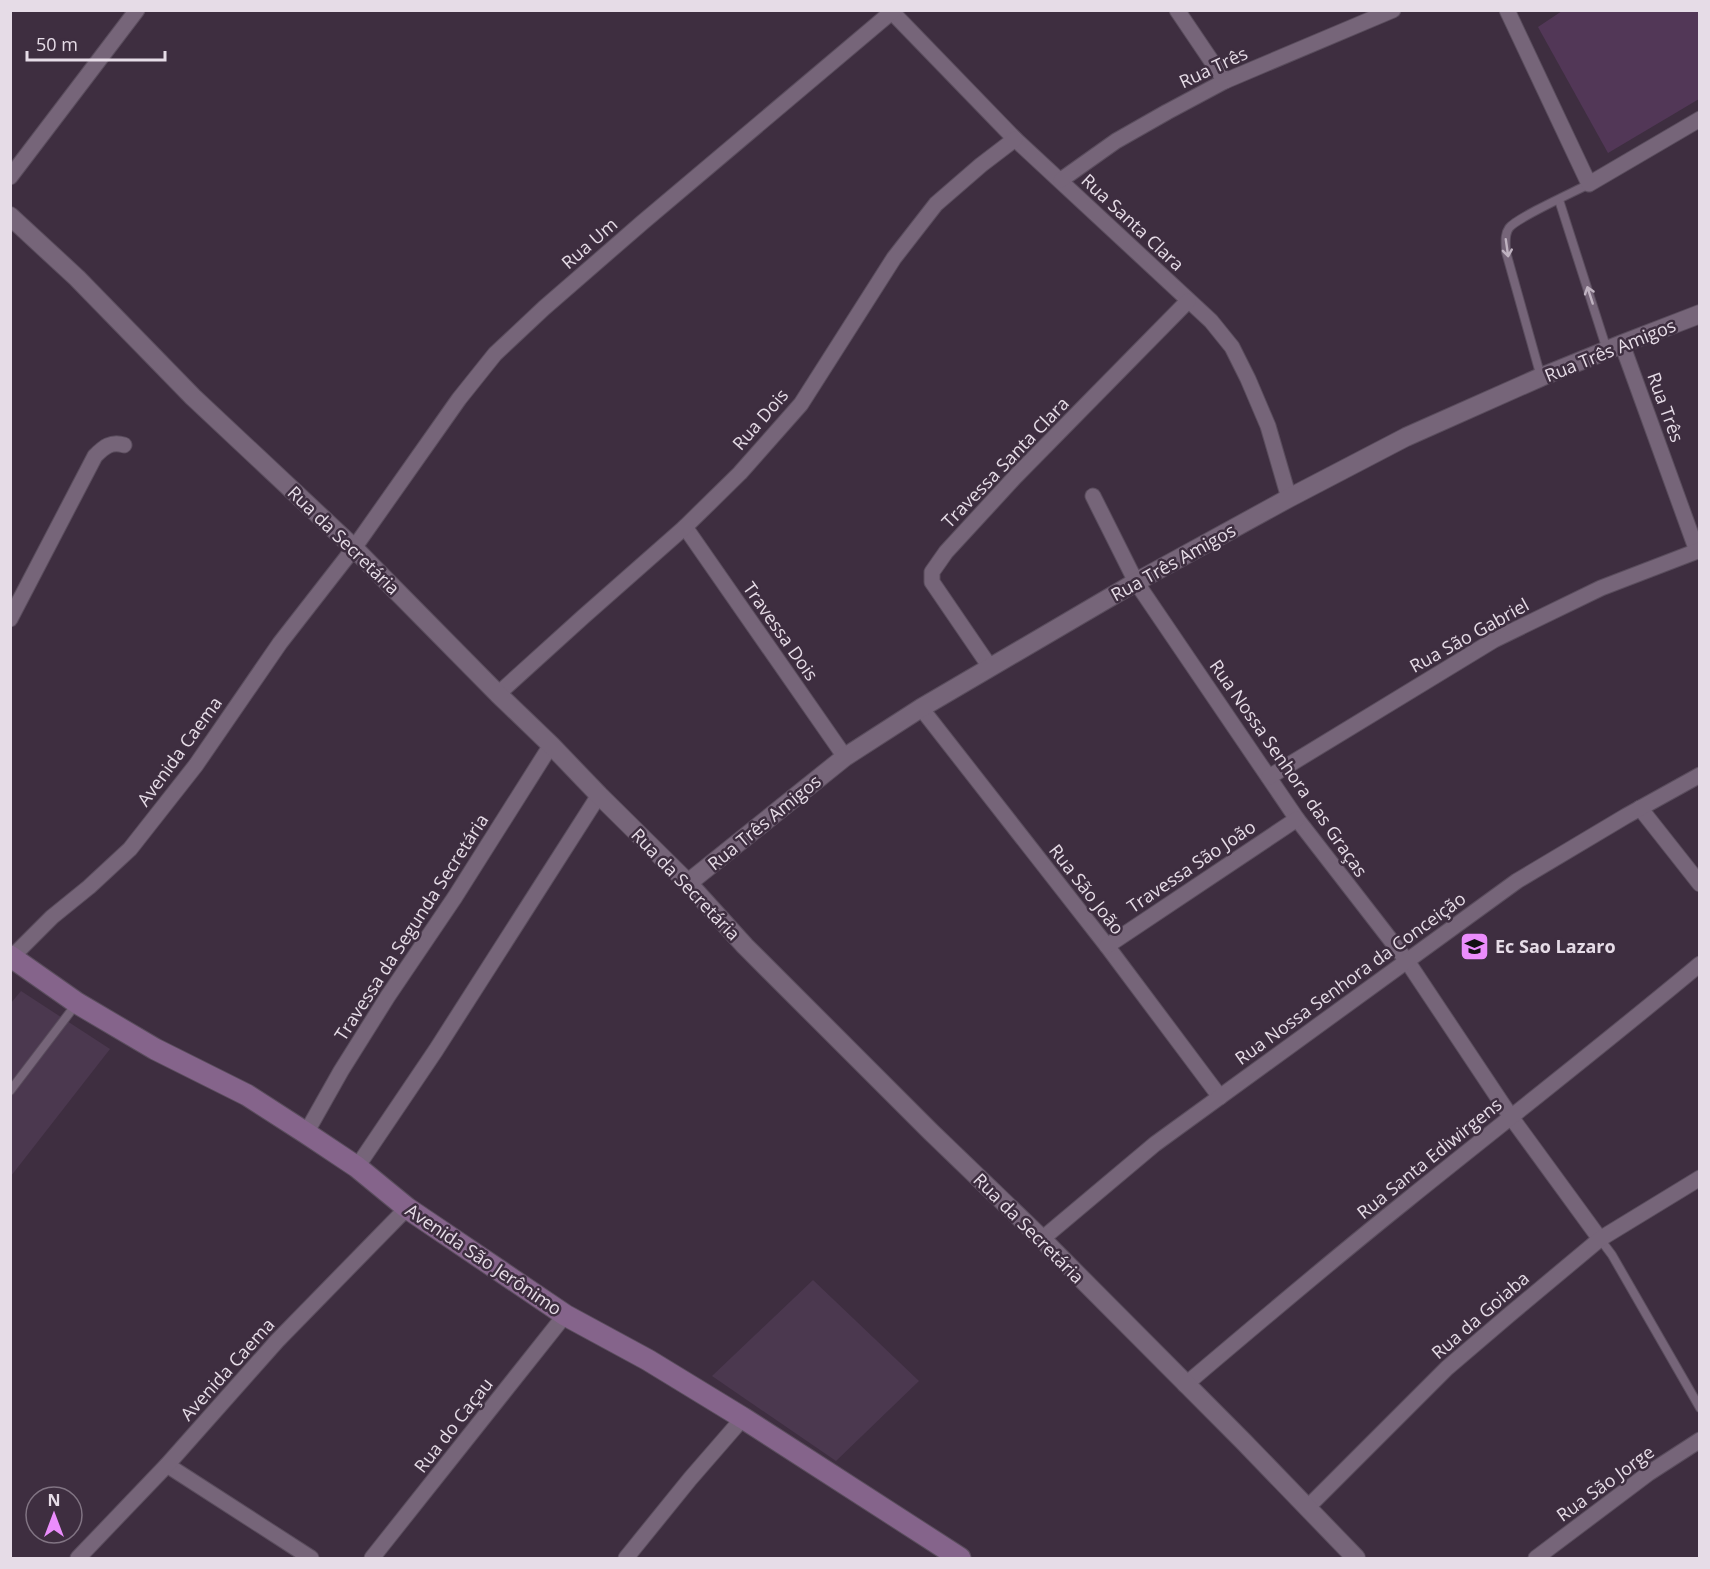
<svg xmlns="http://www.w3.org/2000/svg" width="1710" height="1569" viewBox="0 0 1710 1569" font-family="'Open Sans',sans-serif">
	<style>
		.built { fill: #4b384f }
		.grass { fill: #523757 }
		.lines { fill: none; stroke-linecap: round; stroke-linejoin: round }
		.service-casing { stroke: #5a4d5d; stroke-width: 10 }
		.minor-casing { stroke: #5a4d5d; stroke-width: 17 }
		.tertiary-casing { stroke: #5a4d5d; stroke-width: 20 }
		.secondary-casing { stroke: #5a4d5d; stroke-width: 23 }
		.service { stroke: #766579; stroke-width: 8 }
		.minor { stroke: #766579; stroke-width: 15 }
		.tertiary { stroke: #766579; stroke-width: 18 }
		.secondary { stroke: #85648b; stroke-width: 21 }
		.oneway { stroke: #bfb2c0 }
		.labels { text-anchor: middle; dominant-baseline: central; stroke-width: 5; stroke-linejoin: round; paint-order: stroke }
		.street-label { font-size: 18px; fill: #e6dce7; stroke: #3e2e40 }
		.poi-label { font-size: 18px; font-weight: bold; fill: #e6dce7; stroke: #3e2e40; text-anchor: start }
	</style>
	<rect width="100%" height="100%" fill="#3e2e40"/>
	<g class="built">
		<path d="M21 991 110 1049 11 1176V1003Z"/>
		<path d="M813 1280 919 1381 836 1461 712 1376Z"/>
	</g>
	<path class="grass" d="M1562 11H1699V99L1608 153 1538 27Z"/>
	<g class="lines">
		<defs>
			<g id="service">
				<path d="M1559 200 1607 350"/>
				<path d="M1541 377 1506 252C1506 243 1504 235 1509 228 1516 218 1574 192 1589 184"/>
				<path d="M10 1091 77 1003"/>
				<path d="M1600 1239 1612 1255 1700 1408"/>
			</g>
			<g id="minor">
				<path d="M1177 10 1225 81"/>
				<path d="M1507 10 1589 184 1700 119"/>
				<path d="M892 12 1015 139 1211 321 1232 347 1248 379 1268 426 1289 498"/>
				<path d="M10 177 137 10"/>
				<path d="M1061 180 1116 141 1167 112 1225 81 1393 10"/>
				<path d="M1622 344 1697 551"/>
				<path d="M1093 496 1136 582 1297 819 1407 961 1511 1117 1600 1239"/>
				<path d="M685 527 845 757"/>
				<path d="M10 619 95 456C104 447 111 441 124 445"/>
				<path d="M990 667 932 582V572L946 552 1015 477 1188 301"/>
				<path d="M498 694 583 617 685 527 740 473 801 404 894 258 936 204 981 165 1015 139"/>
				<path d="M921 708 1107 946 1220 1097"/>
				<path d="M1269 777 1494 640 1601 588 1700 550"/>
				<path d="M1640 808 1700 884"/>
				<path d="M1107 946 1297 819"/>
				<path d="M12 957 52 917 89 887 130 849 196 765 280 643 354 548 459 399 495 354 544 308 643 222 894 10"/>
				<path d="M306 1133 341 1071 388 996 455 897 551 745"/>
				<path d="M357 1167 436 1050 599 795"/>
				<path d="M1042 1239 1155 1144 1517 881 1626 816 1700 775"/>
				<path d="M1185 1385C1258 1323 1331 1261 1406 1201 1504 1122 1603 1045 1700 964"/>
				<path d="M167 1465 311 1558"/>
				<path d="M1307 1508 1447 1368 1509 1315 1600 1239 1700 1178"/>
				<path d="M78 1558 167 1465 277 1341 407 1208"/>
				<path d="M372 1558 565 1315"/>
				<path d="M626 1558 690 1479 743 1418"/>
				<path d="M1536 1558 1649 1473 1700 1440"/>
			</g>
			<g id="tertiary">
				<path d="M10 216 77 278 193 397 354 548 498 694 551 745 599 795 688 883 745 946 931 1132 1042 1239 1243 1441 1356 1558"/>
				<path d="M688 883 845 757 921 708 1136 582 1289 498 1406 437 1541 377 1622 344 1700 314"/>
			</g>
			<path id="secondary" d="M10 956 77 1003 155 1049 247 1095 306 1133 357 1167 407 1208 565 1315 648 1360 743 1418 960 1558"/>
		</defs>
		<use href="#service" class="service-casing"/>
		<use href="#minor" class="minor-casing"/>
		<use href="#tertiary" class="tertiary-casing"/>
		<use href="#secondary" class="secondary-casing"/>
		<use href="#service" class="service"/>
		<use href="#minor" class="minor"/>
		<use href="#tertiary" class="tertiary"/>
		<use href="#secondary" class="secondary"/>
	</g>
	<defs><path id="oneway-shaft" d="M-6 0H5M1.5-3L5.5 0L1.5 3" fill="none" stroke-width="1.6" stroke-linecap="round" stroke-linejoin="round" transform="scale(1.5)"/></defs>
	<g class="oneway">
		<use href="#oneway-shaft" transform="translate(1507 248) rotate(82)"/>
		<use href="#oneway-shaft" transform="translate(1590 295) rotate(-108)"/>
	</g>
	<defs>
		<symbol id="school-square" viewBox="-11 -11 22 22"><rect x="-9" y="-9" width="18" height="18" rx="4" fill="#eb8dfc" stroke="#3e2e40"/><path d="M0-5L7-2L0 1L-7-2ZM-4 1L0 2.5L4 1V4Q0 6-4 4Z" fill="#111"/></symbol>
	</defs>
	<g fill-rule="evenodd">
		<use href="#school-square" x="1458" y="930" width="33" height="33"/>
	</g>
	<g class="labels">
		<g class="street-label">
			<text transform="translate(1213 67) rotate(-25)">Rua Três</text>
			<text transform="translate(1133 222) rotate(43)">Rua Santa Clara</text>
			<text transform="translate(589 243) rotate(-41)">Rua Um</text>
			<text transform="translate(1610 350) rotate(-22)">Rua Três Amigos</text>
			<text transform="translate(1666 407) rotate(70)">Rua Três</text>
			<text transform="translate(760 419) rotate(-49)">Rua Dois</text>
			<text transform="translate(1005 462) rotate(-46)">Travessa Santa Clara</text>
			<text transform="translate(344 540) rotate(44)">Rua da Secretária</text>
			<text transform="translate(1173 562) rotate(-29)">Rua Três Amigos</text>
			<text transform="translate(781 631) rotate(55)">Travessa Dois</text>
			<text transform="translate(1469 635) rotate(-29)">Rua São Gabriel</text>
			<text transform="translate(179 751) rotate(-54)">Avenida Caema</text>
			<text transform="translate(1289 768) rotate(55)">Rua Nossa Senhora das Graças</text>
			<text transform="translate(764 822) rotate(-39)">Rua Três Amigos</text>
			<text transform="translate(1191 866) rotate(-34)">Travessa São João</text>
			<text transform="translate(686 884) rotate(46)">Rua da Secretária</text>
			<text transform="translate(1087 889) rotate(52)">Rua São João</text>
			<text transform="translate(411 927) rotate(-57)">Travessa da Segunda Secretária</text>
			<text transform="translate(1350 978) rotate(-36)">Rua Nossa Senhora da Conceição</text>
			<text transform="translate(1429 1158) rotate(-39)">Rua Santa Ediwirgens</text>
			<text transform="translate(1029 1228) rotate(45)">Rua da Secretária</text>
			<text transform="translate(484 1259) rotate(34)">Avenida São Jerônimo</text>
			<text transform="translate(1480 1315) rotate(-41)">Rua da Goiaba</text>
			<text transform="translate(227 1369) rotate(-48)">Avenida Caema</text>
			<text transform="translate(453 1425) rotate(-52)">Rua do Caçau</text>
			<text transform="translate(1605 1483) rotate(-36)">Rua São Jorge</text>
		</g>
		<g class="poi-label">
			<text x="1495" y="946">Ec Sao Lazaro</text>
		</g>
	</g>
	<rect width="1710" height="1569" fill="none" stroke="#e6dce7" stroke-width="24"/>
	<g transform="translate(54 1515)"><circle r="28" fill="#3e2e40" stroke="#817483" stroke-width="1.5"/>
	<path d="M0-4.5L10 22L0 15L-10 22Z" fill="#eb8dfc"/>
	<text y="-9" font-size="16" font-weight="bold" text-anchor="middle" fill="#e6dce7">N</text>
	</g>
	<path d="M27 51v9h138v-9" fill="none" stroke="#e6dce7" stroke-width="3"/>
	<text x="36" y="51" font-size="18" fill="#e6dce7" stroke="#3e2e40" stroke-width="4.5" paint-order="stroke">50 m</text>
</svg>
